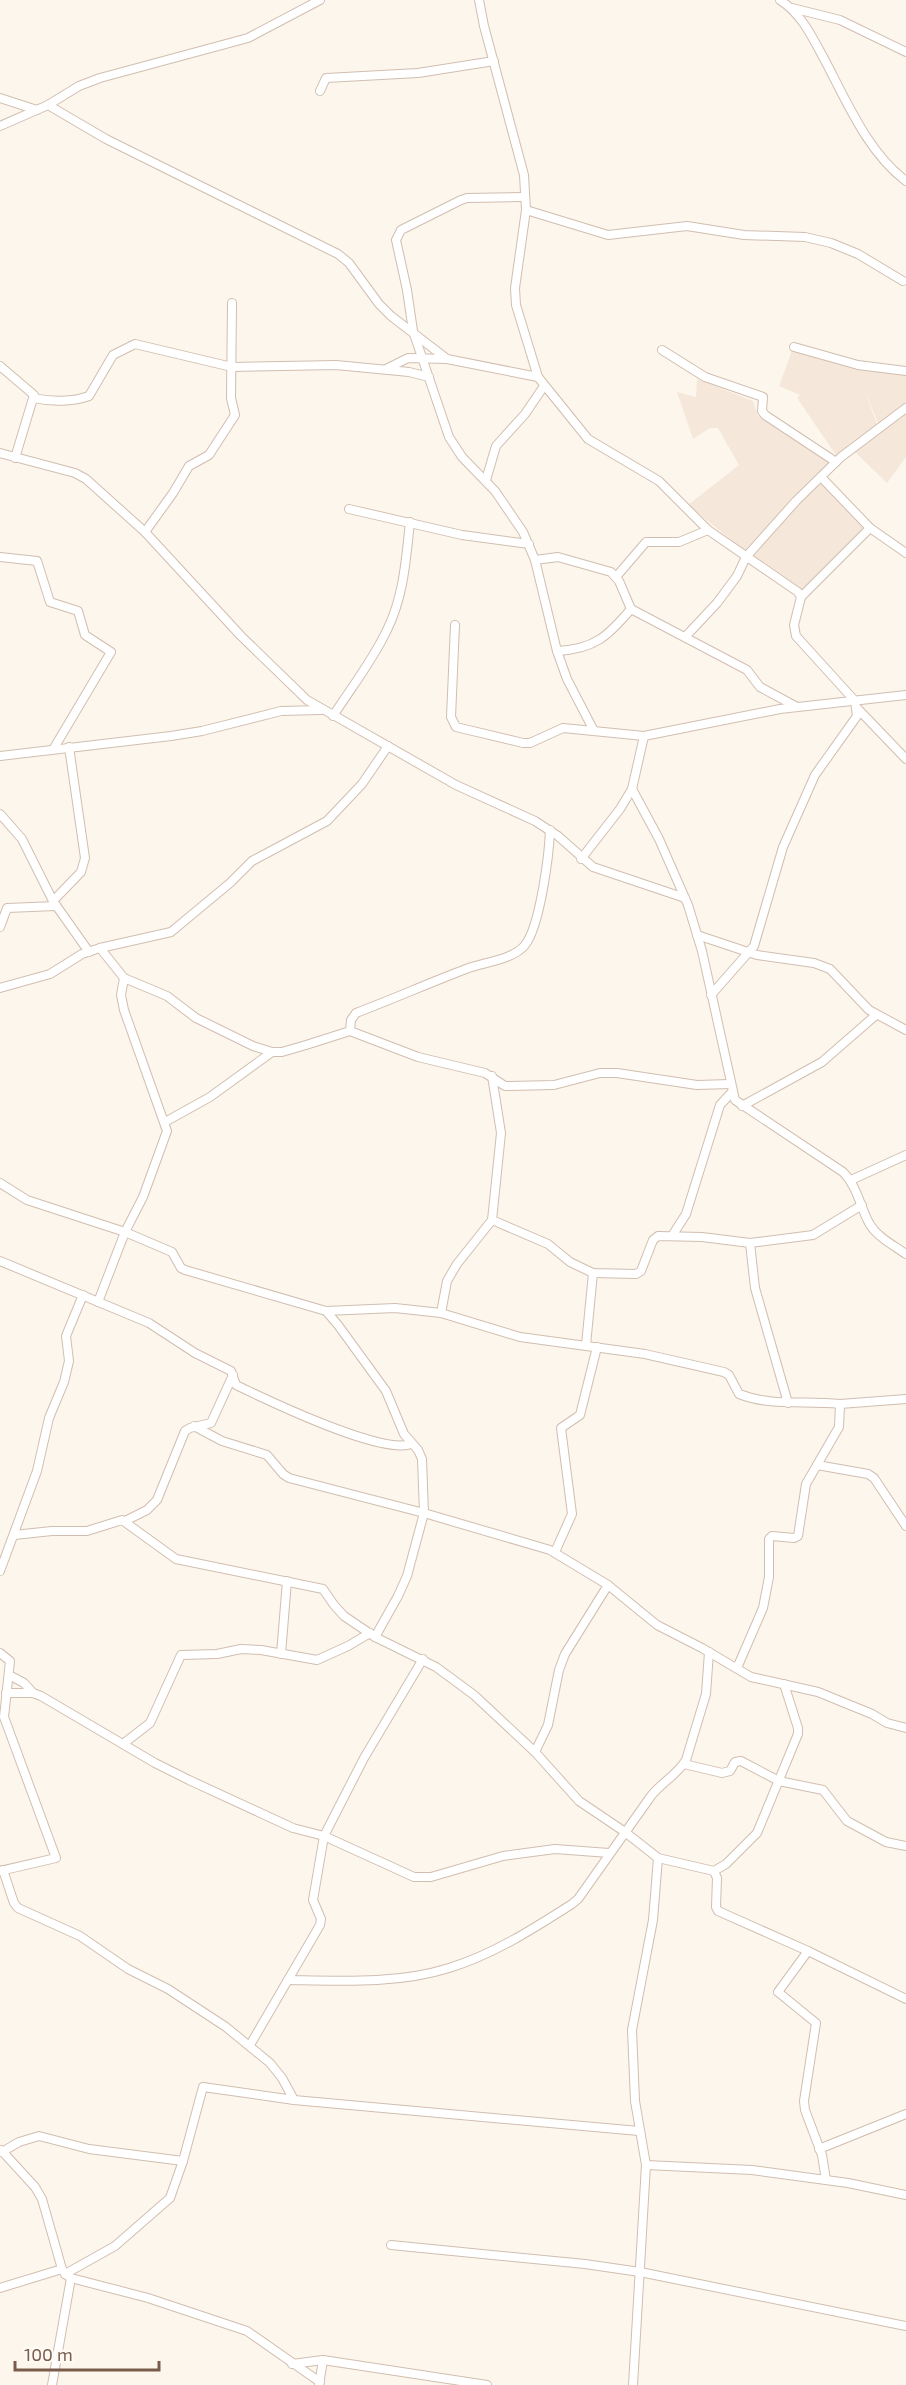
<svg xmlns="http://www.w3.org/2000/svg" width="906" height="2385" viewBox="0 0 906 2385" font-family="'Exo 2',sans-serif">
	<style>
		.residential { fill: #f5e8da }
		.lines { fill: none; stroke-linecap: round; stroke-linejoin: round }
		.street-casing { stroke: #d1beb0; stroke-width: 10 }
		.street { stroke: #fff; stroke-width: 8 }
	</style>
	<rect width="100%" height="100%" fill="#fdf6ec"/>
	<g class="residential">
		<path d="M793 348 855 366 906 375V457L887 483 855 452 879 430 878 423 864 389 877 424 836 455 797 398 800 395 779 386Z"/>
		<path d="M697 379 753 401 758 416 829 462 746 552 688 505 739 465 718 428H710L693 439 677 392 696 397Z"/>
		<path d="M821 480 867 527 801 593 750 555Z"/>
	</g>
	<g class="lines">
		<defs>
			<g id="street">
				<path d="M479 0 484 26 524 175 526 210 515 288 516 305 538 377 588 439 659 481 708 530 798 592 801 597 794 625 796 636 855 701 857 716 815 775 783 847 754 946 711 995"/>
				<path d="M780 0C801 14 810 33 822 55 845 97 866 151 906 181"/>
				<path d="M792 8 840 20 906 52"/>
				<path d="M320 91 326 78 418 73 494 61"/>
				<path d="M0 98 37 110"/>
				<path d="M48 105 106 139 338 254 349 263 379 304 391 316 447 359 538 377"/>
				<path d="M0 126 48 105 79 86 100 78 248 38 320 0"/>
				<path d="M525 197 467 198 461 200 401 230 396 240 407 290 413 331 449 437 462 457 495 491 523 532 535 560 557 651 567 679 594 731"/>
				<path d="M526 210 608 235 687 226 744 235 805 237 831 243 858 254 903 281"/>
				<path d="M794 347 858 365 906 371"/>
				<path d="M662 350 705 377 763 397 762 411 765 415 836 462"/>
				<path d="M0 366 34 395 15 458"/>
				<path d="M386 369 408 358 446 359"/>
				<path d="M34 398C51 402 73 402 89 396L113 355 135 344 232 367 336 365 409 372 429 377"/>
				<path d="M0 453 75 473 86 479 145 532 241 636 307 700 456 785 535 821 558 836 593 867 685 898"/>
				<path d="M821 477 870 528 906 553"/>
				<path d="M486 480 496 446 525 414 544 386"/>
				<path d="M349 509 462 535 529 544"/>
				<path d="M145 532 173 493 189 466 209 455 235 415 231 398 232 303"/>
				<path d="M0 557 37 561 50 602 78 611 85 635 111 652 54 748"/>
				<path d="M535 560 558 557 611 572 619 581 631 609 747 670 760 687 797 707"/>
				<path d="M616 577 646 542H679L708 530"/>
				<path d="M801 597 870 528"/>
				<path d="M455 625 451 717 456 727 523 743H530L563 728 644 736 780 709 906 695"/>
				<path d="M686 636 717 603 737 576 746 557 796 501 841 457 906 408"/>
				<path d="M557 651C595 649 608 636 631 609"/>
				<path d="M858 709 906 759"/>
				<path d="M333 716C351 688 373 660 387 630 404 596 406 558 410 522"/>
				<path d="M644 736 632 789 659 839 688 905 702 951 735 1100 843 1172C857 1186 860 1206 869 1223 877 1237 893 1245 906 1254"/>
				<path d="M0 756 171 736 202 731 281 711 321 710"/>
				<path d="M0 814 22 839 53 901 89 952"/>
				<path d="M581 859 620 809 632 789"/>
				<path d="M53 901 81 872 85 858 69 747"/>
				<path d="M0 927 7 908 56 906"/>
				<path d="M697 935 757 955 814 963 830 969 869 1010 906 1030"/>
				<path d="M100 948 124 978 167 996 196 1018 253 1046 272 1052H282L306 1045 350 1031 418 1057 485 1073 505 1086 554 1085 600 1073H617L697 1085 730 1084"/>
				<path d="M0 988 50 974 82 954 100 948 171 932 230 883 252 861 327 821 362 784 388 746"/>
				<path d="M350 1031 351 1020 356 1013C393 999 429 983 466 969 484 962 513 960 525 945 540 926 549 856 550 830"/>
				<path d="M742 1106 822 1062 876 1015"/>
				<path d="M165 1122 210 1097 272 1052"/>
				<path d="M851 1180 906 1155"/>
				<path d="M0 1183 27 1200 125 1232 172 1252 181 1268 185 1270 326 1311 395 1308 441 1313 520 1337 645 1354 724 1372 729 1375 739 1394C772 1407 806 1400 840 1404"/>
				<path d="M492 1220 548 1244 570 1262 593 1273 636 1274 641 1271 653 1240 658 1236 702 1237 750 1243 813 1235 862 1205"/>
				<path d="M672 1236 686 1214 720 1105 732 1092"/>
				<path d="M750 1243 755 1288 788 1403"/>
				<path d="M0 1261 149 1323 195 1353 231 1371 236 1385C267 1400 382 1455 411 1444"/>
				<path d="M98 1302 125 1232 143 1197 167 1131 124 1010 121 995 124 978"/>
				<path d="M326 1311 338 1325 386 1391 404 1434 418 1450 422 1459 424 1513 407 1576 398 1596 375 1637"/>
				<path d="M441 1313 447 1281 457 1264 492 1220 501 1133 492 1076"/>
				<path d="M586 1345 593 1273"/>
				<path d="M194 1426 222 1441 267 1455 283 1474 289 1478 424 1513 550 1550 608 1585 657 1625 702 1648 751 1677 818 1692 872 1714 887 1723 906 1728"/>
				<path d="M817 1465 868 1474 874 1478 906 1526"/>
				<path d="M125 1521 147 1510 157 1500 185 1431 190 1428 211 1423 233 1375"/>
				<path d="M14 1535 52 1531H87L122 1520 176 1559 323 1589 334 1605 344 1616 375 1637 436 1667 474 1695 535 1752 579 1801 625 1832 658 1858 714 1871 717 1878 716 1907 718 1911 808 1951 906 1999"/>
				<path d="M555 1552 572 1514 561 1428 580 1415 597 1347"/>
				<path d="M0 1571 37 1471 49 1418 64 1382 69 1361 66 1336 83 1295"/>
				<path d="M0 1653 10 1661 4 1717 56 1858 0 1871"/>
				<path d="M281 1654 287 1581"/>
				<path d="M737 1668 763 1608 769 1577V1539L772 1536 794 1538 798 1536 806 1484 839 1427 840 1404 906 1399"/>
				<path d="M9 1675 24 1683 33 1693"/>
				<path d="M6 1693H33L41 1696 155 1763 189 1780 293 1828 324 1836 414 1877H431L503 1856 555 1849 609 1853"/>
				<path d="M123 1744 150 1723 181 1655 217 1654 241 1649 261 1650 317 1660 348 1646 370 1633"/>
				<path d="M535 1752 548 1725 559 1670 565 1654 608 1585"/>
				<path d="M684 1764 722 1773 730 1771 735 1762 741 1761 779 1781 823 1790 847 1821 886 1842 906 1846"/>
				<path d="M3 1870 14 1903 18 1908 80 1936 128 1969 168 1989 226 2027 270 2063 282 2078 294 2100"/>
				<path d="M714 1871 726 1864 757 1833 798 1734V1728L784 1684"/>
				<path d="M808 1951 778 1992 816 2023 804 2101 805 2110 822 2155 826 2180"/>
				<path d="M288 1980C341 1981 399 1984 449 1968 494 1954 533 1929 572 1904L578 1899 651 1796C661 1783 677 1775 686 1760L706 1694 709 1652"/>
				<path d="M250 2045 320 1925 321 1919 313 1900 324 1836 364 1758 423 1659"/>
				<path d="M819 2149 906 2114"/>
				<path d="M1 2150 35 2187 42 2199 62 2269"/>
				<path d="M2 2152 19 2142 39 2136 89 2149 183 2161"/>
				<path d="M646 2165 752 2170 848 2183 906 2195"/>
				<path d="M391 2245 585 2264 640 2272 906 2326"/>
				<path d="M65 2274 115 2246 170 2198 183 2161 203 2087 294 2100 639 2131"/>
				<path d="M0 2288 62 2269 65 2274 71 2278 148 2298 247 2331 320 2382"/>
				<path d="M292 2364 323 2360 487 2385"/>
				<path d="M52 2385 71 2278"/>
				<path d="M319 2385 323 2360"/>
				<path d="M633 2385 646 2165 635 2101 632 2030 653 1920 658 1858"/>
			</g>
		</defs>
		<use href="#street" class="street-casing"/>
		<use href="#street" class="street"/>
	</g>
	<path d="M15 2361v9h144v-9" fill="none" stroke="#7a5c4d" stroke-width="3"/>
	<text x="24" y="2361" font-size="18" fill="#7a5c4d" stroke="#fffaf3" stroke-width="4.5" paint-order="stroke">100 m</text>
</svg>
